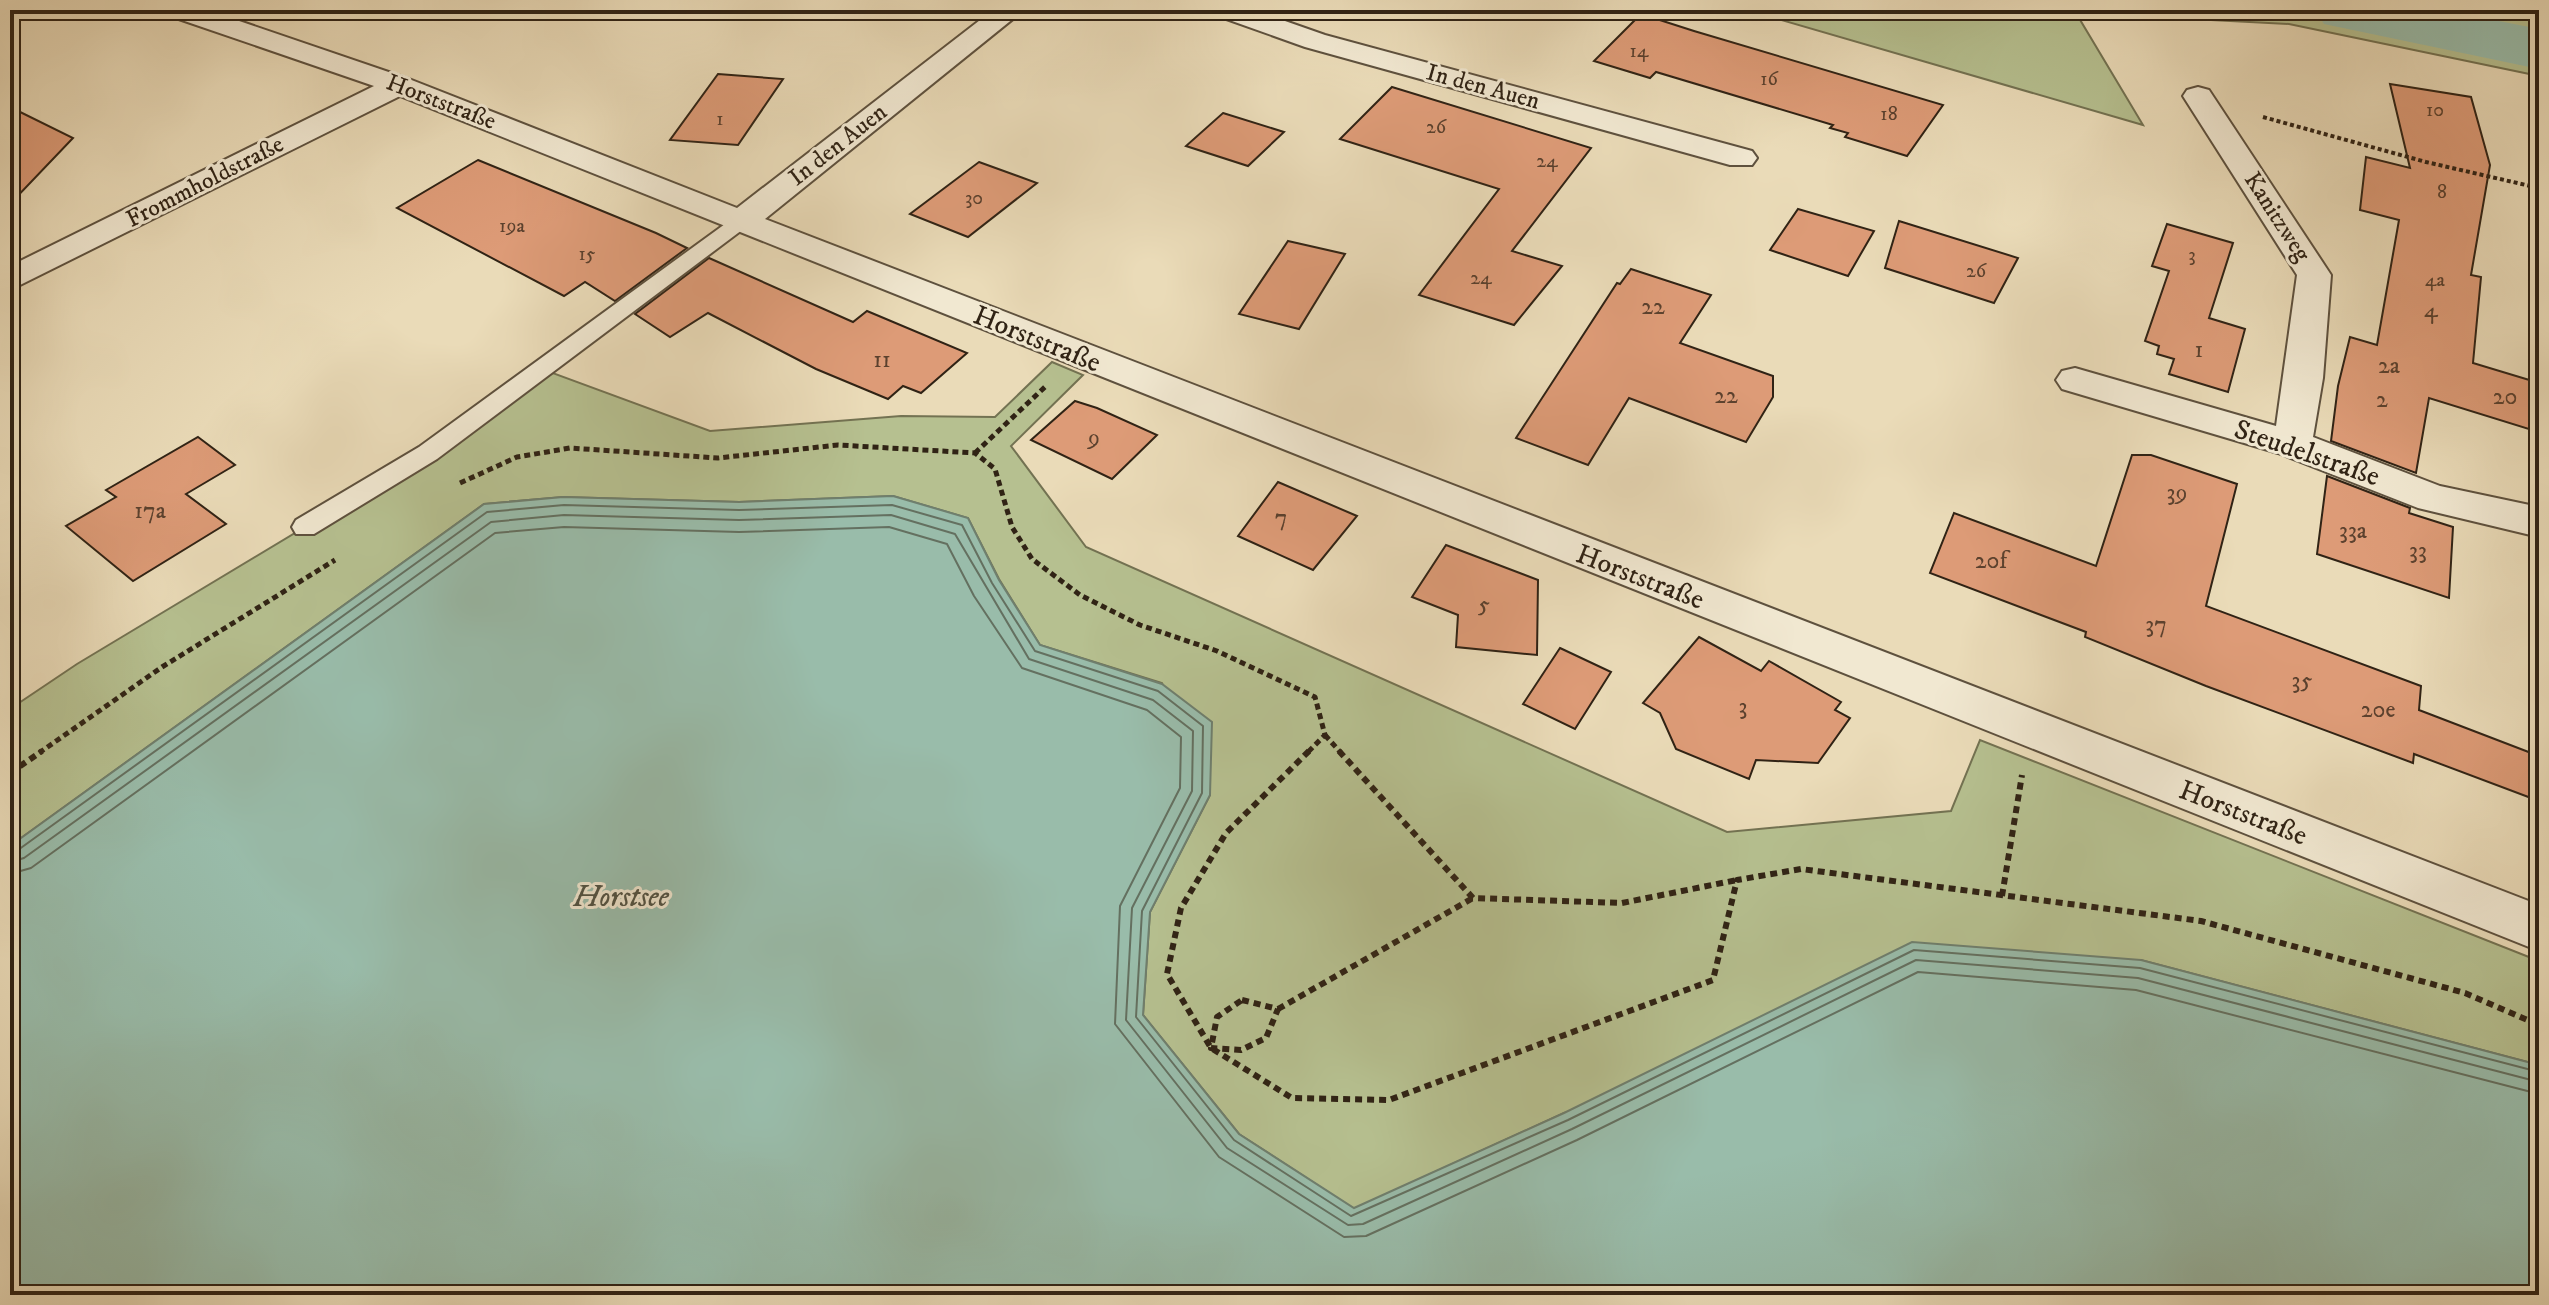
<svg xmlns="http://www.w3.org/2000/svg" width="2549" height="1305" viewBox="0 0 2549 1305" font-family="'IM FELL DW Pica',serif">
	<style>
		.green { fill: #b6c090; stroke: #737252; stroke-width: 2 }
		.water { fill: #99bcaa; stroke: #6f7f6e; stroke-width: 2 }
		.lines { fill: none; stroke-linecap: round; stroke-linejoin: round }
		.shore { stroke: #647060; stroke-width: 2 }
		.river { fill: #99bcaa; fill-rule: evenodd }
		.building { fill: #dd9b77; stroke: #302315; stroke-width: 2 }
		.lane-casing { stroke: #5e513e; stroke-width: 4 }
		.street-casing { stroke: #5e513e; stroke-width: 4 }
		.path-far2 { stroke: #302315; stroke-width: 4; stroke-dasharray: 4 3; stroke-linecap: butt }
		.path-far1 { stroke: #302315; stroke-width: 5; stroke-dasharray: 6 4; stroke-linecap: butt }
		.path { stroke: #302315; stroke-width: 6; stroke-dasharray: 7 5; stroke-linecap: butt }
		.lane { fill: #f1e8d1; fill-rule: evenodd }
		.street { fill: #f1e8d1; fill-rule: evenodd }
		.labels { text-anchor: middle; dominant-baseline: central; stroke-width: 6; stroke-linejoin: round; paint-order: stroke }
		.far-number-label { font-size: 20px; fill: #5b412e }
		.far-street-label { font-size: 24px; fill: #302315; stroke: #f1e8d1 }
		.number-label { font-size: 24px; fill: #5b412e }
		.street-label { font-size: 28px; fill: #302315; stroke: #f1e8d1 }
		.water-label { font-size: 30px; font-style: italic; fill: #505142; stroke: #f1e8d1 }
	</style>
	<rect width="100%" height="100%" fill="#eadbb8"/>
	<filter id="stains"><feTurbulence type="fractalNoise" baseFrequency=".0025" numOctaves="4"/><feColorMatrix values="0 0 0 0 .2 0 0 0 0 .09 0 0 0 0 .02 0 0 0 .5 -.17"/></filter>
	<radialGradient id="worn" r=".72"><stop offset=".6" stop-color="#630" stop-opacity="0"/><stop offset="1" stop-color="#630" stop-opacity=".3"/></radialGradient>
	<g class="green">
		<path d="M1747 10H2539V76L2289 24 2076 13 2143 125Z"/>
		<path d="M1052 362 1083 375 1011 446 1086 547 1727 832 1951 811 1980 740 2539 961V1065L2141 960 1564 1113 1354 1209 1239 1134 1143 1015 1150 912 1210 795 1162 683 1040 645 999 579 968 518 893 496 739 502 563 497 484 504 10 846V709L77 664 428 453 542 369 710 431 901 416 995 417Z"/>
	</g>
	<path class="water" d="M893 496 968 518 999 580 1040 645 1162 684 1212 722 1210 795 1150 912 1143 1015 1239 1134 1354 1208 1564 1113 1912 942 2141 960 2539 1065V1295H10V846L484 504 563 497 739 502Z"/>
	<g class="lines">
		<g class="shore">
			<path d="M10 851 18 850 487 512 564 505 739 510 892 505 962 525 992 583 1035 651 1158 691 1203 726 1202 793 1142 911 1136 1017 1234 1140 1351 1216 1568 1120 1914 950 2140 968 2539 1072"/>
			<path d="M10 862 24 858 491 522 564 515 739 520 891 515 955 534 1029 659 1153 700 1193 731 1192 791 1132 908 1126 1020 1227 1148 1348 1225 1363 1224 1572 1129 1916 960 2138 978 2539 1082"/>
			<path d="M10 874 31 868 495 533 564 527 739 532 889 527 947 544 974 596 1022 668 1147 710 1181 737 1180 788 1120 906 1115 1024 1219 1157 1344 1237 1366 1236 1577 1140 1918 972 2136 990 2539 1094"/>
		</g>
		<path class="river" d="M2315 10H2444L2539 29V69L2324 24Z"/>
	</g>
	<g class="building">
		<path d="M1641 14 1694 31 1943 105 1907 156 1845 137 1848 133 1830 128 1833 125 1656 72 1650 78 1594 61Z"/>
		<path d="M718 74 783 79 738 145 670 140Z"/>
		<path d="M2390 84 2471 97 2490 165 2471 275 2481 277 2473 363 2536 382 2532 430 2429 398 2416 473 2331 441 2338 386 2350 337 2377 345 2399 220 2360 210 2366 157 2410 168Z"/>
		<path d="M1392 87 1591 148 1512 251 1562 266 1514 325 1419 295 1499 189 1340 139Z"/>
		<path d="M10 107 73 138 10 204Z"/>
		<path d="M1223 113 1284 132 1248 166 1186 146Z"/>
		<path d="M478 160 656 233 687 248 615 301 585 282 564 296 397 208Z"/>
		<path d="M979 162 1037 183 968 237 910 214Z"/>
		<path d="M1798 209 1874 231 1848 276 1770 250Z"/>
		<path d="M1899 221 2018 258 1994 303 1885 268Z"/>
		<path d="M2167 224 2233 243 2209 318 2245 329 2228 392 2169 374 2174 359 2157 354 2159 346 2145 341 2169 271 2152 266Z"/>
		<path d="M1288 241 1345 254 1299 329 1239 314Z"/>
		<path d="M709 258 853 322 867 311 967 353 921 393 903 386 888 399 816 369 708 313 670 337 635 314Z"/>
		<path d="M1631 269 1711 295 1680 343 1773 376V397L1746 442 1629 398 1588 465 1516 438 1617 283 1620 284Z"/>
		<path d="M1075 401 1097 408 1157 435 1112 479 1031 440Z"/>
		<path d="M198 437 235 465 186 494 226 524 133 581 66 526 116 497 106 490Z"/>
		<path d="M2132 455H2151L2237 484 2206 606 2421 686 2419 710 2539 756V801L2414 754 2413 763 2206 686 2085 637 2086 632 1930 573 1954 513 2096 566Z"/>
		<path d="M2327 476 2410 508 2409 513 2453 527 2449 598 2317 554Z"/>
		<path d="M1278 482 1357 516 1313 570 1238 536Z"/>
		<path d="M1446 545 1538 580 1537 655 1456 647 1458 615 1412 597Z"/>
		<path d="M1699 637 1761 671 1769 661 1841 702 1835 710 1850 718 1818 763 1756 760 1749 779 1676 749 1660 713 1643 703Z"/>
		<path d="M1560 648 1611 672 1575 729 1523 704Z"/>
	</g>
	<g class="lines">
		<defs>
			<path id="lane" d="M743 214 754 220 750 224 437 459 314 534H296L292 527 296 520 419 447 736 216Z"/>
			<g id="street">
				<path d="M166 10H207L409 79 737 208 993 10H1024L765 219 2539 905V951L400 96 10 290V266L374 86 170 16Z"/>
				<path d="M1214 10H1254L1325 35 1752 151 1757 158 1752 165H1730L1305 47 1218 16Z"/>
				<path d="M2198 87 2209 90 2331 275 2323 378 2313 437 2440 486 2539 507V537L2418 508 2278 453 2062 389 2056 380 2062 371 2075 368 2276 426 2297 275 2183 96 2187 90Z"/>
			</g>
		</defs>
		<use href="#lane" class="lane-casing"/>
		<use href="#street" class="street-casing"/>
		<path class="path-far2" d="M2263 117 2426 162 2539 188"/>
		<g class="path-far1">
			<path d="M975 453 1047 385"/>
			<path d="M460 483 517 457 570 448 718 458 838 445 975 453 995 469 1012 527 1032 559 1080 595 1140 625 1217 651 1315 697 1325 735 1307 753"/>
			<path d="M1325 735 1341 753"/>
			<path d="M39 753 162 667 335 560"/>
		</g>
		<g class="path">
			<path d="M1309 751 1226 833 1181 908 1167 974 1211 1048 1292 1098 1389 1100 1713 980 1737 880 1801 869 2201 921 2465 993 2539 1025"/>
			<path d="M1339 751 1473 898 1622 903 1737 880"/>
			<path d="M10 773 42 751"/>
			<path d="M2002 896 2022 775"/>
			<path d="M1242 1000 1278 1009 1266 1038 1241 1050 1211 1048 1217 1017Z"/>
			<path d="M1278 1009 1473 898"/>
		</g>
		<use href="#lane" class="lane"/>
		<use href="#street" class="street"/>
	</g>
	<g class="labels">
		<g class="far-number-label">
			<text x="1639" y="51">14</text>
			<text x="1769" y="79">16</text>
			<text x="2435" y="110">10</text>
			<text x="1889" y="114">18</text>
			<text x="720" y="119">1</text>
			<text x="1436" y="127">26</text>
			<text x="1547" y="161">24</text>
			<text x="2442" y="192">8</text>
			<text x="974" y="198">30</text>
			<text x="512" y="226">19a</text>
			<text x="587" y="254">15</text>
			<text x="2192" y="255">3</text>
			<text x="1976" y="271">26</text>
			<text x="1481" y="278">24</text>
			<text x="2435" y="280">4a</text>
		</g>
		<g class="far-street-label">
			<text transform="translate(1483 87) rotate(15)">In den Auen</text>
			<text transform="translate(441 102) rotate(21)">Horststraße</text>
			<text transform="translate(838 145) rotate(-38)">In den Auen</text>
			<text transform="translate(205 182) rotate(-27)">Frommholdstraße</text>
			<text transform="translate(2277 217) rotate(57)">Kanitzweg</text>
		</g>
		<g class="number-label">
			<text x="1653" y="307">22</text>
			<text x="2431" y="310">4</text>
			<text x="2199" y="350">1</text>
			<text x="882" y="360">11</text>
			<text x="2389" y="366">2a</text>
			<text x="1726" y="396">22</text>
			<text x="2505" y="397">20</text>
			<text x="2382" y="400">2</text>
			<text x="1094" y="438">9</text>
			<text x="2177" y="493">39</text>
			<text x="150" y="511">17a</text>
			<text x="1281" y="518">7</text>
			<text x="2353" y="531">33a</text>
			<text x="2418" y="551">33</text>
			<text x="1991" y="561">20f</text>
			<text x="1484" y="605">5</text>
			<text x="2156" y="625">37</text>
			<text x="2302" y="681">35</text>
			<text x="1743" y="707">3</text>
			<text x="2378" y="710">20e</text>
		</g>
		<g class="street-label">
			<text transform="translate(1037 339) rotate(22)">Horststraße</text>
			<text transform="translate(2307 453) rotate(19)">Steudelstraße</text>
			<text transform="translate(1640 577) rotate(21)">Horststraße</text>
			<text transform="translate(2243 813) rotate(21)">Horststraße</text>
		</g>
		<g class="water-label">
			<text x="621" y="897">Horstsee</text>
		</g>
	</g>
	<rect width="2549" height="1305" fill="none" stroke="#eadbb8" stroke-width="40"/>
	<rect x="12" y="12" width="2525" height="1281" fill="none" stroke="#302315" stroke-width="4"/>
	<rect x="20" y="20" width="2509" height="1265" fill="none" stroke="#302315" stroke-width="2"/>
	<rect width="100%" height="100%" filter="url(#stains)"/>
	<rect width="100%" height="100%" fill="url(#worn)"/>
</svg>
